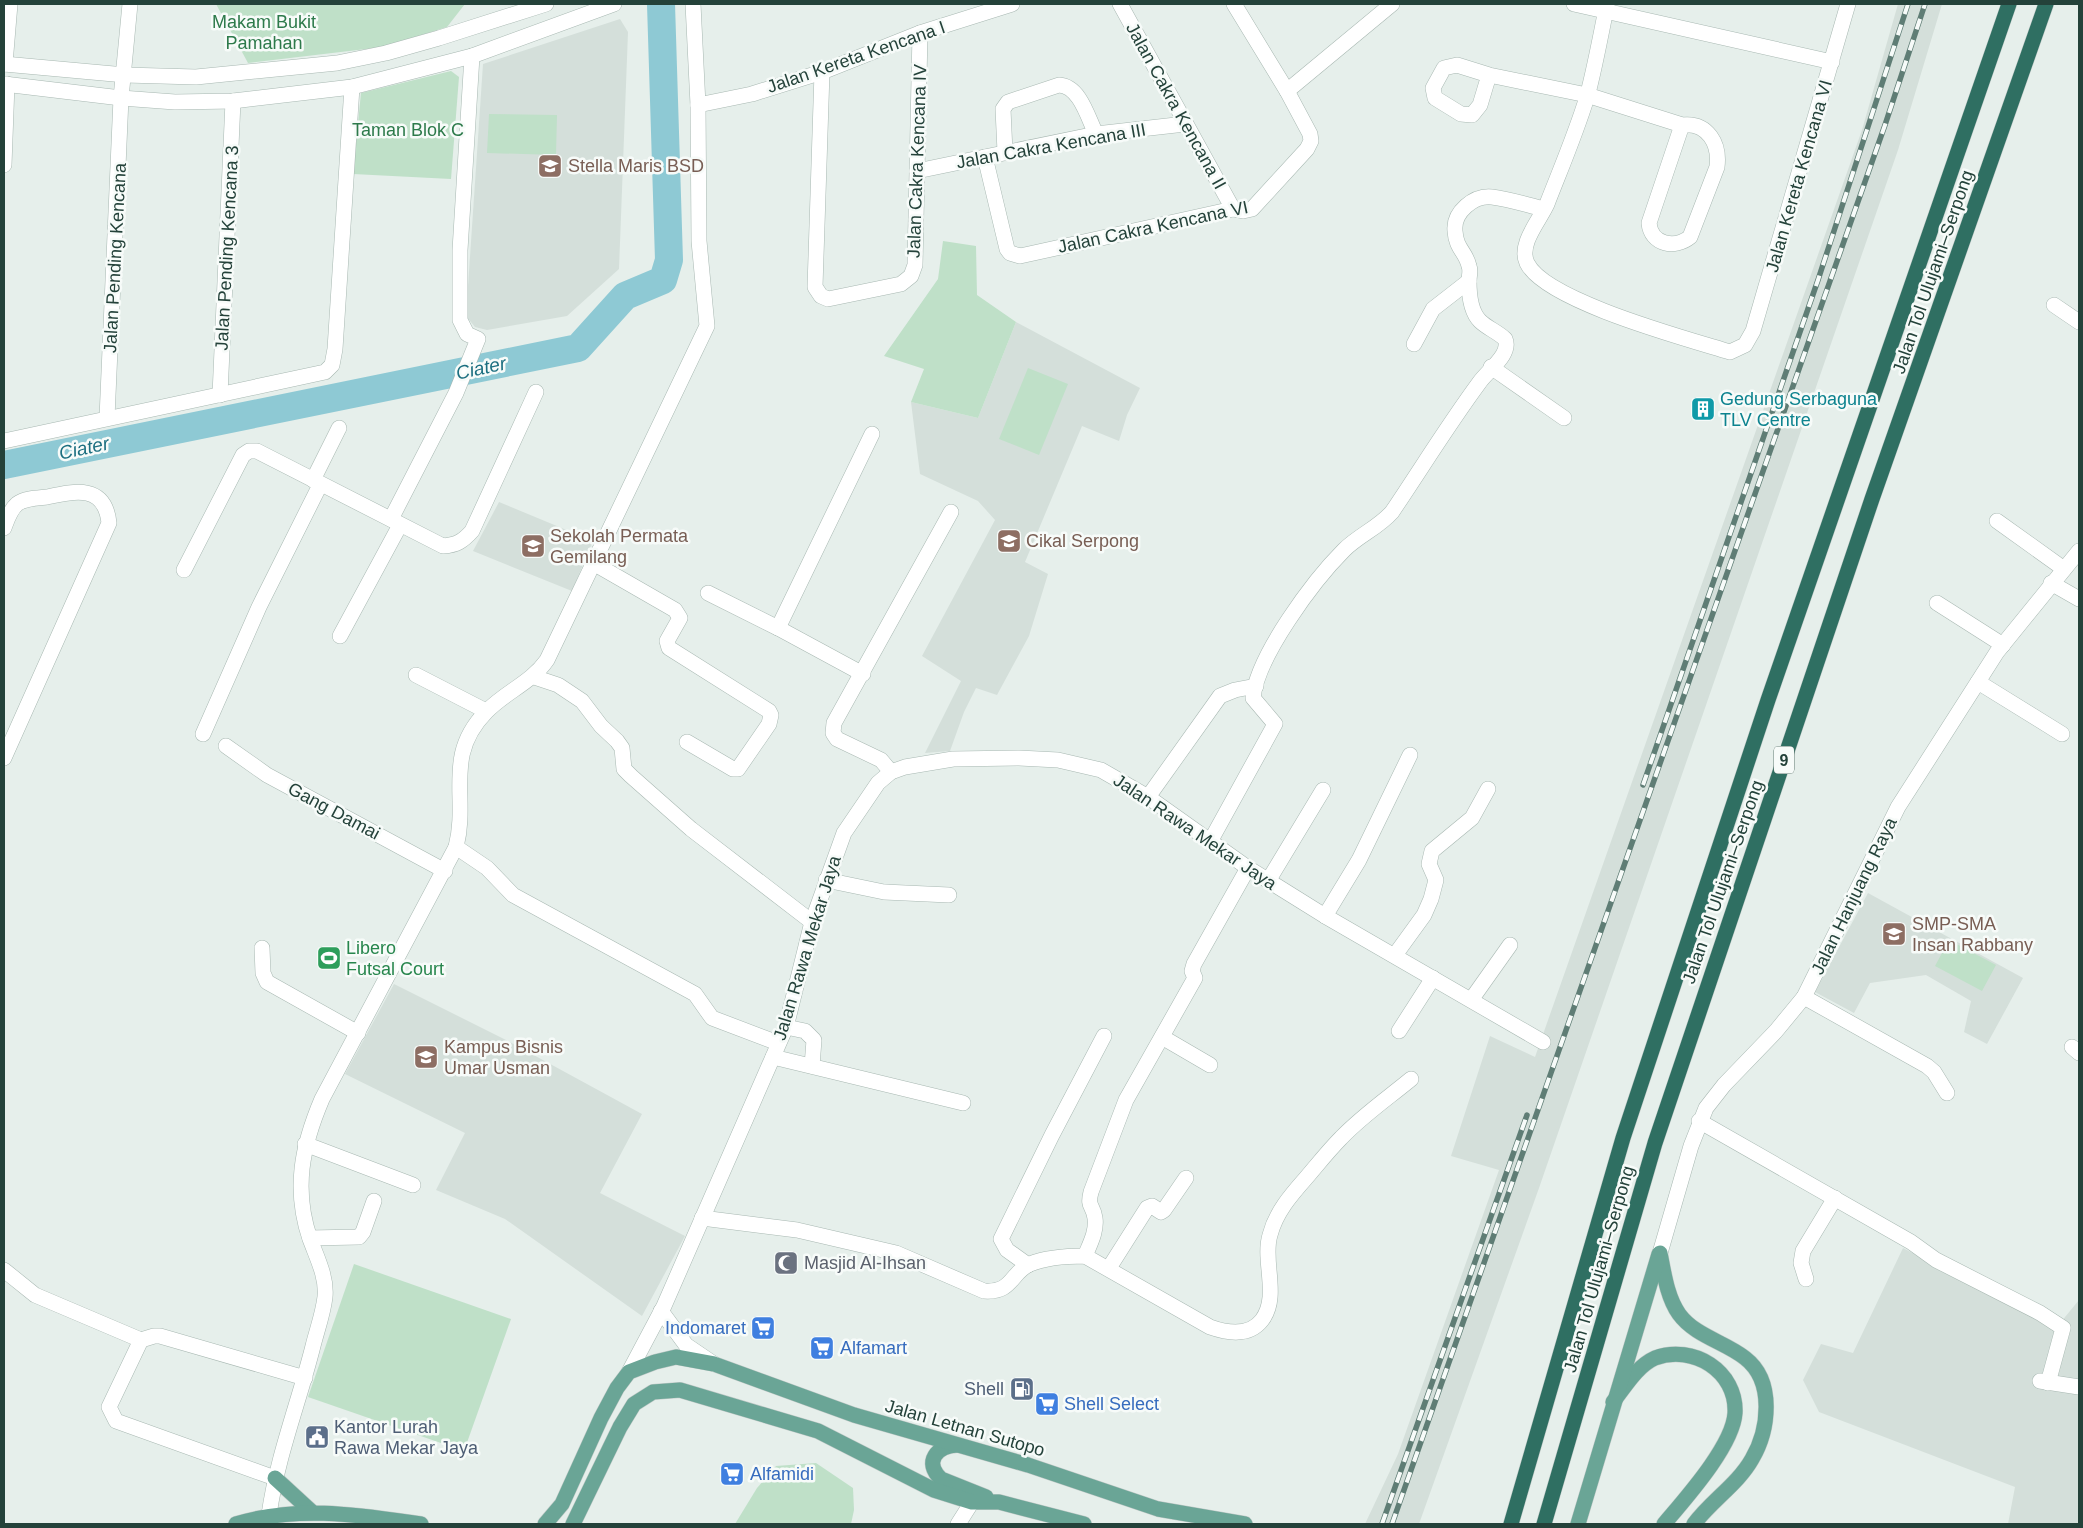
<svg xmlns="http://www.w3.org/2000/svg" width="2083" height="1528" viewBox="0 0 2083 1528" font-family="Arial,sans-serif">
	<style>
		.built { fill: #d4dfda }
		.green { fill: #bfe0c8 }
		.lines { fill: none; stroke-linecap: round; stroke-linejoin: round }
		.river { stroke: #8ec9d4; stroke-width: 28 }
		.minor-casing { stroke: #a8b8b2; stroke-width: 16 }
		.major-casing { stroke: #c2cac8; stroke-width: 16 }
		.highway-casing { stroke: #c2cac8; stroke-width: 16 }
		.minor { stroke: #fff; stroke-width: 15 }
		.major { stroke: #6aa596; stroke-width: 15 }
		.highway { stroke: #2f6f62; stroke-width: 15 }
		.rail-casing { stroke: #5f7d75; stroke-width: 5.5 }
		.rail { stroke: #f7fbf9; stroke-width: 4; stroke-dasharray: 11; stroke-linecap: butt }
		.labels { text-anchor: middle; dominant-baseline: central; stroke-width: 5; stroke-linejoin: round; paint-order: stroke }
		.shield { fill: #f7fbf9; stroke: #637a73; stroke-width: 1 }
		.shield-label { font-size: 16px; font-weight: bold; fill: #24423a }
		.park-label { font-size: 18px; fill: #2d7a4b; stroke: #f7fbf9 }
		.street-label { font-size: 18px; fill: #24423a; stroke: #f7fbf9 }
		.education-label { font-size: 18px; fill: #785e54; stroke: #f7fbf9; text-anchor: start }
		.culture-label { font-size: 18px; fill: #0d838f; stroke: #f7fbf9; text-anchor: start }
		.leisure-label { font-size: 18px; fill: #27864d; stroke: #f7fbf9; text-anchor: start }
		.worship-label { font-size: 18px; fill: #5b616d; stroke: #f7fbf9; text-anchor: start }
		.shop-label { font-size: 18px; fill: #366cbe; stroke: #f7fbf9; text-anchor: start }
		.service-label { font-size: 18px; fill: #4e5e75; stroke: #f7fbf9; text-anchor: end }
		.water-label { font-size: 19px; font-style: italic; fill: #1c6f80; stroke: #f7fbf9 }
	</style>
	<rect width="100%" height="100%" fill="#e6efeb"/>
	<g class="built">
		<path d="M1898 4H1942L1898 150 1539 1188 1419 1524H1365L1398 1454 1499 1170 1451 1156 1490 1036 1535 1057 1862 130Z"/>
		<path d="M620 19 628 32 619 269 567 316 487 330 475 327 466 316 483 64Z"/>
		<path d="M1016 322 1140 388 1127 415 1119 441 1082 426 1025 562 1048 574 1029 636 997 695 976 688 964 712 950 751 925 753 961 681 922 656 995 520 978 501 920 474 911 402 978 418Z"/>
		<path d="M499 502 593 541 572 591 473 551Z"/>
		<path d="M1868 893 2023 978 1987 1044 1964 1032 1971 1001 1926 975 1870 983 1854 1013 1815 992Z"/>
		<path d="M394 984 506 1040 642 1114 600 1193 685 1236 642 1316 505 1219 436 1190 465 1133 345 1074Z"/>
		<path d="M1903 1248 2056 1328 2079 1300V1524H2008L2015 1487 1819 1412 1803 1380 1821 1344 1853 1353Z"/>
	</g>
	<g class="green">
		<path d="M216 4H465L447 27 383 47 248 63Z"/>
		<path d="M451 71 459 77 451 179 353 174 361 93Z"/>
		<path d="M489 114 557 115 556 155 487 153Z"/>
		<path d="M943 241 976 246 977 295 1016 322 978 418 911 402 924 369 884 356 938 279Z"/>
		<path d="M1028 368 1068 384 1039 455 999 439Z"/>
		<path d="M1949 940 1996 965 1982 991 1935 966Z"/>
		<path d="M354 1264 511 1319 464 1451 308 1397Z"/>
		<path d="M816 1463 853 1488 854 1510 851 1524H735L757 1488 776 1466Z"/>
	</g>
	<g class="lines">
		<path class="river" d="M4 465 578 348 625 296 663 280 669 260 661 4"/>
		<defs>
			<g id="minor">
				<path d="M1120 4 1233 209"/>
				<path d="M1574 4 1832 62"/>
				<path d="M1607 4C1601 34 1595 67 1587 97 1576 133 1561 168 1547 204 1540 220 1518 244 1527 263 1545 301 1688 339 1730 352L1745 345 1753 331 1848 4"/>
				<path d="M4 64 125 75 196 77 337 63 386 53 439 38 546 4"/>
				<path d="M5 64 10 4"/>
				<path d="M822 72 815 287 821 296 828 299 901 284 911 276 915 265 920 33"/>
				<path d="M1489 75 1457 65 1444 68 1433 88 1435 98 1461 114 1472 115 1480 105 1489 75 1587 95 1682 125C1708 122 1720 144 1717 167L1690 237C1675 249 1651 245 1649 223L1682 125"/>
				<path d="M4 84 121 98 175 102 233 101 352 87 472 56 614 4"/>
				<path d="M1287 91 1392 4"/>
				<path d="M698 105 752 94 822 72 920 33 1012 4"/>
				<path d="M1005 152 1003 109 1008 102 1059 85C1080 86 1088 118 1096 134"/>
				<path d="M985 157 1007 249 1010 253 1020 256 1233 209 1243 211 1252 209 1307 149 1311 141 1310 134 1287 91 1234 4"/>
				<path d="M4 165 7 84"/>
				<path d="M917 171 1096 134 1185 124"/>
				<path d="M2054 305 2079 322"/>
				<path d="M1414 344 1433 309 1469 281"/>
				<path d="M1491 367 1564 418"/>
				<path d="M220 395 233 101"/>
				<path d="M107 418 121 98 130 4"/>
				<path d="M4 441 325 372 332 365 335 349 352 87"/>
				<path d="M313 480 339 428"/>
				<path d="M391 519 456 393 478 339 467 334 460 320V250L472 56"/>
				<path d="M1997 521 2064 569"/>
				<path d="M4 528C7 520 10 510 17 504 25 498 37 498 47 497 75 491 105 484 109 523L4 758"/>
				<path d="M595 564 675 610 680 618 667 641 669 648 769 711 771 715 769 724 738 769H733L687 742"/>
				<path d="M184 570 243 455 249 451H257L443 546C457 545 463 541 472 531L536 392"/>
				<path d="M2051 583 2079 599"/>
				<path d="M708 593 778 628 863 674"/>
				<path d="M1937 603 2003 645"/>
				<path d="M778 628 872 434"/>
				<path d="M340 636 400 525"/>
				<path d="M416 675 486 711"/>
				<path d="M534 677 558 685 582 701 601 726 617 741 622 748 624 769 631 776 691 829 812 922"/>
				<path d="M1978 682 2062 734"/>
				<path d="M203 734 259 607 320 485"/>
				<path d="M226 746 267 775 445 871"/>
				<path d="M891 772 881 760 837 739 833 733 834 723 951 512"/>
				<path d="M1148 797 1220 696 1235 690 1256 686"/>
				<path d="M1211 840 1275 724 1253 698C1257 656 1314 580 1344 550 1359 535 1378 528 1392 512 1421 469 1448 425 1479 383 1487 371 1512 354 1505 339 1498 332 1487 328 1480 321 1471 312 1469 294 1469 281 1469 276 1471 271 1469 266 1466 252 1456 249 1455 231 1453 212 1474 195 1492 197 1509 199 1527 205 1544 209"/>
				<path d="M456 847 487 868 513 895 695 994 712 1018 778 1043"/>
				<path d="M826 880 884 892 949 895"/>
				<path d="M1268 881 1323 790"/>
				<path d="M1325 916 1359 860 1410 755"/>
				<path d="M262 948 263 973 267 982 358 1033"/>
				<path d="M1395 955 1424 915 1431 899 1436 880 1429 864 1432 851 1472 818 1488 789"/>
				<path d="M1804 997 1927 1066 1934 1072 1947 1093"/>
				<path d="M1471 1000 1510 945"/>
				<path d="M786 1027 805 1031 814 1040 812 1066"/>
				<path d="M1399 1031 1433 978"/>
				<path d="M1162 1037 1210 1065"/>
				<path d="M2072 1047 2079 1053"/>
				<path d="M773 1057 963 1103"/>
				<path d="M1699 1121 1911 1242 1936 1260 2040 1313 2063 1328 2048 1383"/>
				<path d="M305 1144 413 1185"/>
				<path d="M702 1218 797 1230 896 1253 984 1291C1013 1293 1010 1273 1030 1264 1047 1257 1067 1256 1085 1256L1210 1327C1227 1333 1249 1337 1262 1320 1280 1296 1262 1261 1270 1235 1276 1212 1291 1195 1306 1178 1318 1164 1329 1150 1341 1138 1362 1116 1388 1098 1411 1079"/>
				<path d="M310 1238 359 1237 363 1232 374 1201"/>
				<path d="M1660 1253 1691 1146 1706 1108 1724 1085 1776 1031 1804 997 1898 807 1997 652 2079 551"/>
				<path d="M1085 1256C1090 1244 1097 1231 1095 1218 1093 1204 1087 1208 1091 1192L1126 1100 1195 978 1192 971 1194 964 1248 868"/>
				<path d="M1028 1265 1007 1250 1001 1239 1052 1135 1104 1036"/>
				<path d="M1109 1268 1147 1208 1152 1206 1161 1212 1164 1210 1186 1178"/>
				<path d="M4 1270 35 1295 141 1340 109 1407 116 1421 275 1478"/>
				<path d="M1806 1279 1801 1263 1803 1251 1835 1198"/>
				<path d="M661 1311 686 1345 714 1364"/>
				<path d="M141 1340 154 1336H160L305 1378"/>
				<path d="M629 1372 664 1306 786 1027 812 922 844 833 878 783 891 772 905 767 953 759 1019 758 1058 760 1101 770 1148 797 1248 868 1325 916 1543 1042"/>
				<path d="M2040 1381 2079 1387"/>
				<path d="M269 1515C277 1457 299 1402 313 1346 317 1330 323 1314 325 1297 327 1277 317 1258 310 1239 293 1189 302 1146 322 1099L456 847C469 797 443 756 486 712 505 692 531 683 547 660L707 326 699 241 698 105 693 4"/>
				<path d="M958 1524 972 1502"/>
			</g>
			<g id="major">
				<path d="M1660 1253C1664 1273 1667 1297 1679 1314 1695 1336 1725 1342 1745 1358 1775 1381 1769 1430 1752 1459 1738 1484 1711 1501 1694 1524"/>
				<path d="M1613 1402C1625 1387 1637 1366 1655 1358 1693 1344 1737 1371 1735 1413 1733 1446 1685 1499 1664 1524"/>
				<path d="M957 1445C937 1446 923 1462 941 1479L986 1497"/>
				<path d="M275 1478 312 1512"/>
				<path d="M236 1524C298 1505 358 1515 421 1524"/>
				<path d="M545 1524 562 1504 601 1418 617 1388 629 1372 655 1362 676 1357 714 1364 854 1415 1028 1465 1158 1509 1245 1524"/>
				<path d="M573 1524 620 1427 634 1404 653 1392 680 1390 818 1431 934 1490 972 1502H999L1084 1524"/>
				<path d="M1578 1524 1659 1254"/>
			</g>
			<g id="highway">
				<path d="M1511 1524 1623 1138 1768 700 2009 4"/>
				<path d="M1544 1524 1655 1143 1872 499 2046 4"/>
			</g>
		</defs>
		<use href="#minor" class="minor-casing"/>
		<use href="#major" class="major-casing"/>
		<use href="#highway" class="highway-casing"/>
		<use href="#minor" class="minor"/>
		<use href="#major" class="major"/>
		<use href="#highway" class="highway"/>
		<defs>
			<g id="rail">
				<path d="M1643 785 1818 280 1908 4"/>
				<path d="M1382 1524 1527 1115"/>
				<path d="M1392 1524 1885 125 1925 4"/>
			</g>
		</defs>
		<use href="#rail" class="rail-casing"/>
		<use href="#rail" class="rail"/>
	</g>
	<defs>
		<symbol id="school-square" viewBox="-11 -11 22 22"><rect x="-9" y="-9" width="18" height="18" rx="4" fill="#8d6e63" stroke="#f7fbf9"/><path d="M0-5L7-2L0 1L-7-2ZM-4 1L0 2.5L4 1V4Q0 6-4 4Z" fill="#fff"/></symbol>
		<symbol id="building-square" viewBox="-11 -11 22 22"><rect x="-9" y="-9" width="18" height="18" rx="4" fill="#0f9aa8" stroke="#f7fbf9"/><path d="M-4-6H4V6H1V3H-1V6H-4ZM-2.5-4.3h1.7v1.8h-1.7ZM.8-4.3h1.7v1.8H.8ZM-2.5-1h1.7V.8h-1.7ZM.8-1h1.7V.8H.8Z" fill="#fff"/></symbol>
		<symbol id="stadium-square" viewBox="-11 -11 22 22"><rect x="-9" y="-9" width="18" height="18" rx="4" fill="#2e9e5b" stroke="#f7fbf9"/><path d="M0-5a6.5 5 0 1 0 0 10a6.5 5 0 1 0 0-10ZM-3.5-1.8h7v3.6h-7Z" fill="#fff"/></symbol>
		<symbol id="university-square" viewBox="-11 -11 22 22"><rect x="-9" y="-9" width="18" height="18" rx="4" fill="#8d6e63" stroke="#f7fbf9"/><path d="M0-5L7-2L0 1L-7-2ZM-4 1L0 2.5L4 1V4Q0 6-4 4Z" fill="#fff"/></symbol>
		<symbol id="mosque-square" viewBox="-11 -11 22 22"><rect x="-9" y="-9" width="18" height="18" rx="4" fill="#6b7280" stroke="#f7fbf9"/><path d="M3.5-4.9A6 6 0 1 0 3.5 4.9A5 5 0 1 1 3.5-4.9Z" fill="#fff"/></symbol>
		<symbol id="supermarket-square" viewBox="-11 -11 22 22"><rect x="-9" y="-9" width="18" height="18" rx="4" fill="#3f7fe0" stroke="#f7fbf9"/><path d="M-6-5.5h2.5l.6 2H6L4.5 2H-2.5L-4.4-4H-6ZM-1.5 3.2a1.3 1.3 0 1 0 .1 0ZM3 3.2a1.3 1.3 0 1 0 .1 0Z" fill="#fff"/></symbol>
		<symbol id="fuel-square" viewBox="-11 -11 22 22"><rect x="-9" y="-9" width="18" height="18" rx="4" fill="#5c6f8a" stroke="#f7fbf9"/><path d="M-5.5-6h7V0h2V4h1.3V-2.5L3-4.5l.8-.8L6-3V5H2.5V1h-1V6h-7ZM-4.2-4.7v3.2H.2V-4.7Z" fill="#fff"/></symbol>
		<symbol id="civic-square" viewBox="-11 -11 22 22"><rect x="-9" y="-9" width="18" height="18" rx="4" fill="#5c6f8a" stroke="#f7fbf9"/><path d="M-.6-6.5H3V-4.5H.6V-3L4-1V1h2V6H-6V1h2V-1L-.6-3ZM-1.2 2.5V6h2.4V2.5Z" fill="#fff"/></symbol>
	</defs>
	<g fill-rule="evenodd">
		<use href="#school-square" x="536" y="152" width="28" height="28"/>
		<use href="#building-square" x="1689" y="395" width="28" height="28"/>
		<use href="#school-square" x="995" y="527" width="28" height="28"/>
		<use href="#school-square" x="519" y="532" width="28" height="28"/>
		<use href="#school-square" x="1880" y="920" width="28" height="28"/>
		<use href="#stadium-square" x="315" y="944" width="28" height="28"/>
		<use href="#university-square" x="412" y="1043" width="28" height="28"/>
		<use href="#mosque-square" x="772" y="1249" width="28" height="28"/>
		<use href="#supermarket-square" x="749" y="1314" width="28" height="28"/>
		<use href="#supermarket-square" x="808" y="1334" width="28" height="28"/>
		<use href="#fuel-square" x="1008" y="1375" width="28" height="28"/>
		<use href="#supermarket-square" x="1033" y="1390" width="28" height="28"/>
		<use href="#civic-square" x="303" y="1423" width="28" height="28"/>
		<use href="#supermarket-square" x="718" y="1460" width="28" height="28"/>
	</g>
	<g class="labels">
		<rect class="shield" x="1774" y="746.5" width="20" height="27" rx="4"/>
		<g class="shield-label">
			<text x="1784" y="760">9</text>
		</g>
		<g class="park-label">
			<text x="264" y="22">Makam Bukit<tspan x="264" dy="21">Pamahan</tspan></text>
			<text x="408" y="130">Taman Blok C</text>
		</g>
		<g class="street-label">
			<text transform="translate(856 57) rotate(-19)">Jalan Kereta Kencana I</text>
			<text transform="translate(1176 106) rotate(61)">Jalan Cakra Kencana II</text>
			<text transform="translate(1051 146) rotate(-10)">Jalan Cakra Kencana III</text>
			<text transform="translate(917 161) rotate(-88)">Jalan Cakra Kencana IV</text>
			<text transform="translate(1799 176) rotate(-74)">Jalan Kereta Kencana VI</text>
			<text transform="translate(1153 227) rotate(-12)">Jalan Cakra Kencana VI</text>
			<text transform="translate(227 248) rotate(-87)">Jalan Pending Kencana 3</text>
			<text transform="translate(115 258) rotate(-87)">Jalan Pending Kencana</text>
			<text transform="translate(1933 272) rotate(-71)">Jalan Tol Ulujami–Serpong</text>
			<text transform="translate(334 811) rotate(28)">Gang Damai</text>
			<text transform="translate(1195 832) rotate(34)">Jalan Rawa Mekar Jaya</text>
			<text transform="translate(1723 882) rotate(-71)">Jalan Tol Ulujami–Serpong</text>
			<text transform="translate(1854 896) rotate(-64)">Jalan Hanjuang Raya</text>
			<text transform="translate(807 948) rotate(-73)">Jalan Rawa Mekar Jaya</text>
			<text transform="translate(1599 1269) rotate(-74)">Jalan Tol Ulujami–Serpong</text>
			<text transform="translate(965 1428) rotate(16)">Jalan Letnan Sutopo</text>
		</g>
		<g class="education-label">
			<text x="568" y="166">Stella Maris BSD</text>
			<text x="550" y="536">Sekolah Permata<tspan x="550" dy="21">Gemilang</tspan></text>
			<text x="1026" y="541">Cikal Serpong</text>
			<text x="1912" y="924">SMP-SMA<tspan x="1912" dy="21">Insan Rabbany</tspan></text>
			<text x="444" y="1047">Kampus Bisnis<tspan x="444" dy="21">Umar Usman</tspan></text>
		</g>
		<g class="culture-label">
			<text x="1720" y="399">Gedung Serbaguna<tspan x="1720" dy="21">TLV Centre</tspan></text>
		</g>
		<g class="leisure-label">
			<text x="346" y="948">Libero<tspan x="346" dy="21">Futsal Court</tspan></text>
		</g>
		<g class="worship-label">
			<text x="804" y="1263">Masjid Al-Ihsan</text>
		</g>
		<g class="shop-label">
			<text x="746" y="1328" text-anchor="end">Indomaret</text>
			<text x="840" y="1348">Alfamart</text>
			<text x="1064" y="1404">Shell Select</text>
			<text x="750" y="1474">Alfamidi</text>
		</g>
		<g class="service-label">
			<text x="1004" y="1389">Shell</text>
			<text x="334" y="1427" text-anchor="start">Kantor Lurah<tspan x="334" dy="21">Rawa Mekar Jaya</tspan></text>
		</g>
		<g class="water-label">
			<text transform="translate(481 368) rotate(-12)">Ciater</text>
			<text transform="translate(84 448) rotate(-12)">Ciater</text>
		</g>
	</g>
	<rect width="2083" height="1528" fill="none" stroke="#24423a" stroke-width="10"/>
</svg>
